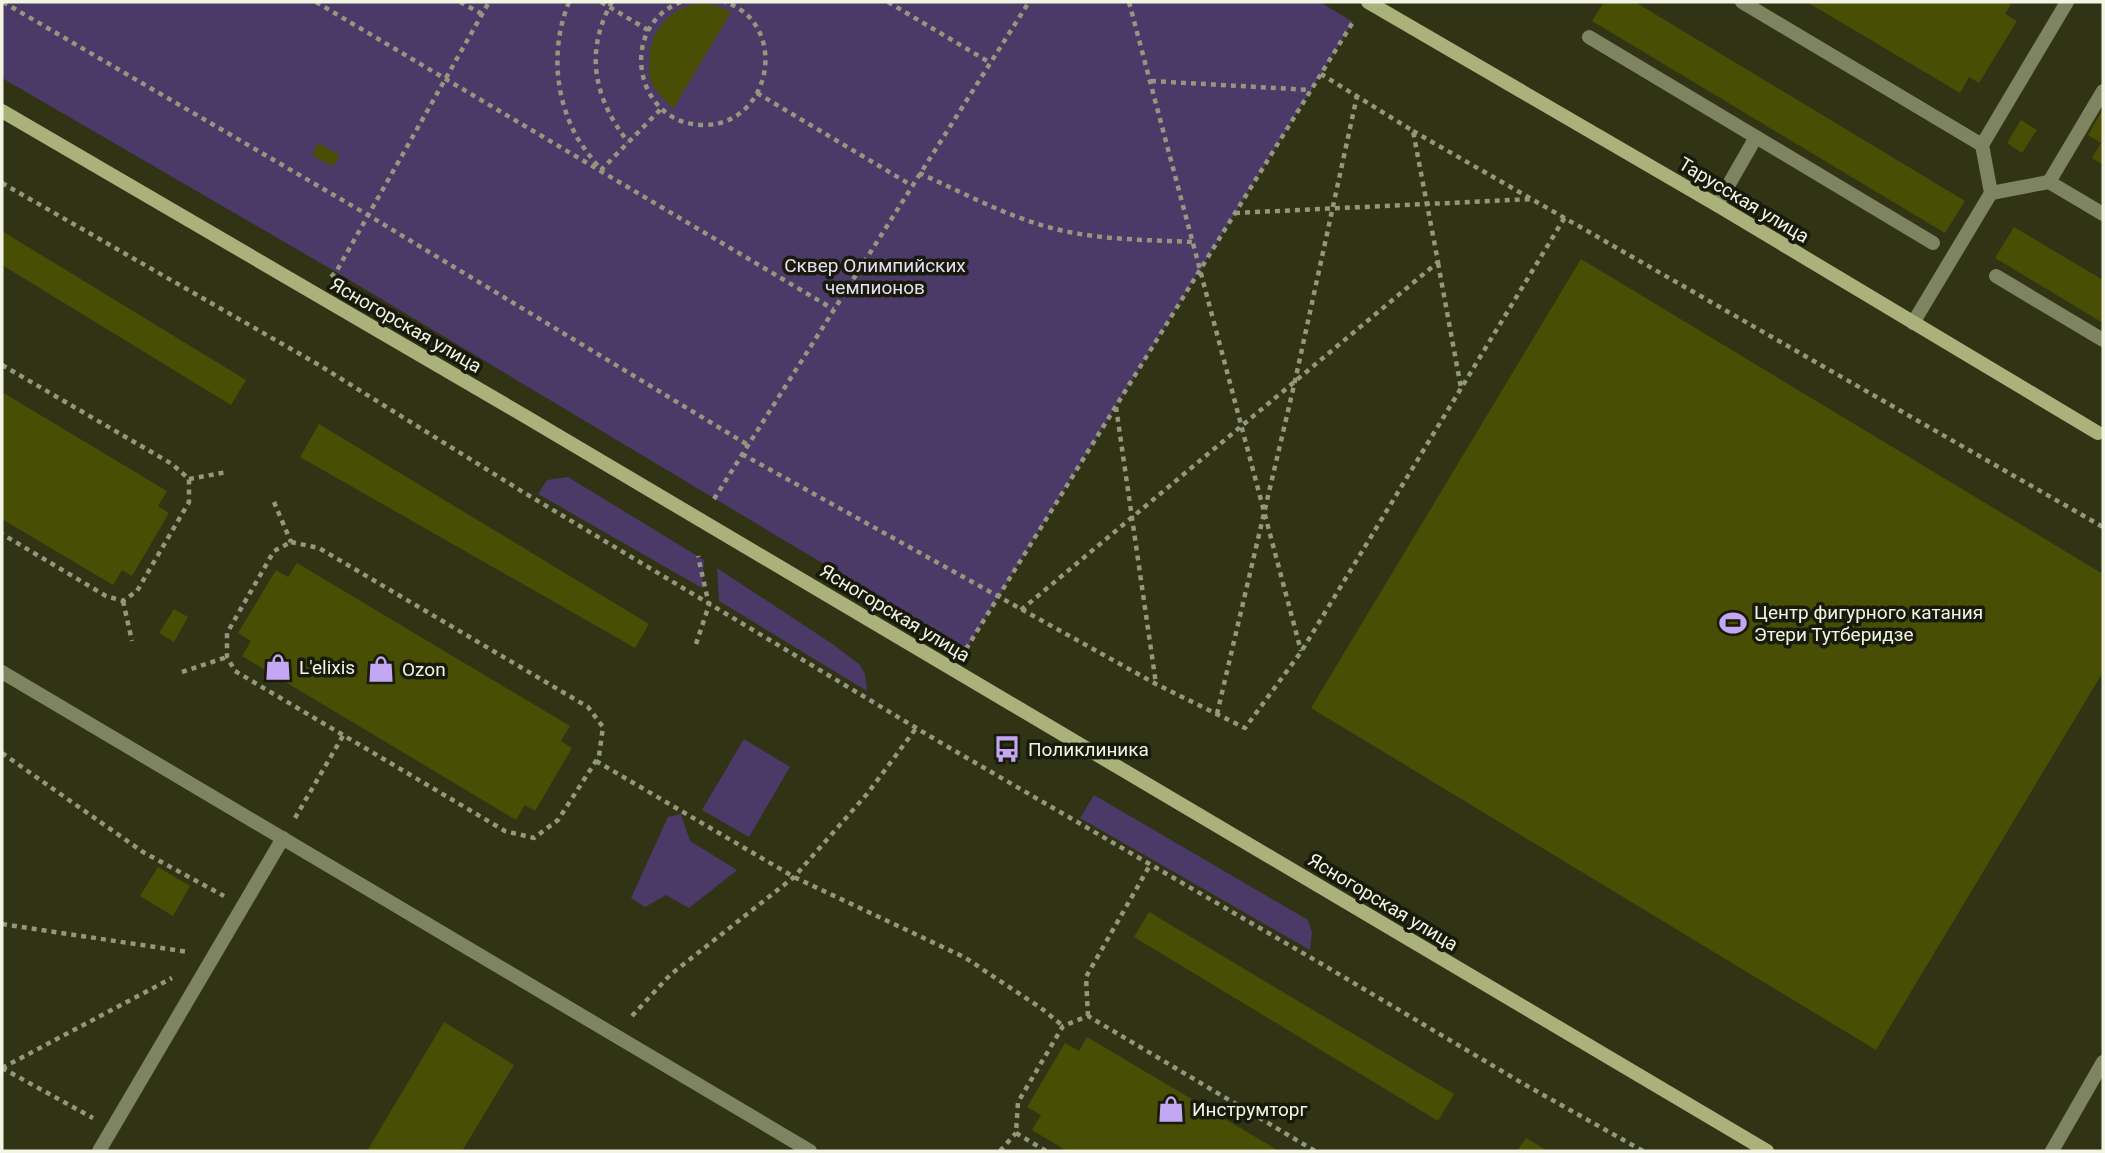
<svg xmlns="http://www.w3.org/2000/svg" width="2105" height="1153" viewBox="0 0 2105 1153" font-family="Roboto,sans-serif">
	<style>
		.green { fill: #4b3967 }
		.building { fill: #494e05 }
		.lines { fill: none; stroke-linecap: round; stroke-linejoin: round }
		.path { stroke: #94977f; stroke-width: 4.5; stroke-dasharray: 5 5; stroke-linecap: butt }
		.service { stroke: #7e8360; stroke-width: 14 }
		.minor { stroke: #7e8360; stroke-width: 14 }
		.secondary { stroke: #aab17a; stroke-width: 14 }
		.labels { text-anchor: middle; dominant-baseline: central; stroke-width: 7; stroke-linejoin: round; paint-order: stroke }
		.street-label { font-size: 19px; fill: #f2f5e3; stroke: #181a0c }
		.park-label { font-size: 19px; fill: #e5def3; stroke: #181a0c }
		.poi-label { font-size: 19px; fill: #f2f5e3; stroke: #181a0c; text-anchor: start }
	</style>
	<rect width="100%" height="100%" fill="#303314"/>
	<g class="green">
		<path d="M2 2H1320L1353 22 966 649 336 272 2 78Z"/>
		<path d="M568 477 704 560 702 588 538 494 547 480Z"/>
		<path d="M717 568 834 645 860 665 865 674 867 691 719 601Z"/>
		<path d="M744 739 790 767 749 837 702 810Z"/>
		<path d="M1094 795 1308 920 1312 932 1310 950 1080 818Z"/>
		<path d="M681 814 690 841 737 870 689 908 666 895 645 907 631 898 668 817Z"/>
	</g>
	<g class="building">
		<path d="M1604 2H1635L1965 201 1945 233 1592 21Z"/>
		<path d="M1807 2H2012L2005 14 2017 21 1979 83 1969 77 1960 93Z"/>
		<path d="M702 4 715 5 731 12 673 109 654 88 649 75 650 49 655 34 666 19 678 10 691 5Z"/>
		<path d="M2103 109V165L2092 158 2101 143 2088 135Z"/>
		<path d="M2021 120 2037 130 2022 153 2007 143Z"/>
		<path d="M318 143 340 155 333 167 312 155Z"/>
		<path d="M2014 227 2103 280V323L1995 258Z"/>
		<path d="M2 231 246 380 231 405 2 265Z"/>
		<path d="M1581 259 2103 574V672L1876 1050 1311 708Z"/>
		<path d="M2 392 167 491 158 506 169 513 132 576 122 570 113 585 2 519Z"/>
		<path d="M319 424 649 624 635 648 300 457Z"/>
		<path d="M297 563 570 726 561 741 572 748 535 811 525 805 516 820 242 656 251 641 238 633 276 570 288 577Z"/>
		<path d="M174 609 188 617 174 642 159 633Z"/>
		<path d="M158 867 190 886 173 916 140 896Z"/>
		<path d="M1149 912 1454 1094 1438 1121 1134 937Z"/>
		<path d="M444 1022 514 1065 462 1151H367Z"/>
		<path d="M1087 1037 1279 1151H1067L1032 1130 1041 1115 1027 1107 1065 1043 1079 1051Z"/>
		<path d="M1526 1138 1548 1151H1517Z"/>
	</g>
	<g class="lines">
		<g class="path">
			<path d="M3 2 368 215 748 445"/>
			<path d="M316 2 833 309"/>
			<path d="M460 2 482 14"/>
			<path d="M569 2C551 46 554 97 578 139 585 150 593 160 601 170L662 108"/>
			<path d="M601 2 648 30"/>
			<path d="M612 2C584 52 594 98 628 142"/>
			<path d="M681 2C617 26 634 125 704 125 772 125 790 24 725 2"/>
			<path d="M888 2 989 62"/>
			<path d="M1129 2 1301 651"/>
			<path d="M1151 81 1311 90"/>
			<path d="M757 93 911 185"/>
			<path d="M1413 131 2103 527"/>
			<path d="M919 173C966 194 1013 220 1064 231 1106 240 1150 240 1193 242"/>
			<path d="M2 183 319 365 523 492 943 744 1320 963 1522 1083 1643 1151"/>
			<path d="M1235 213 1533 199"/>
			<path d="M1438 263 1461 388"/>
			<path d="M331 277 336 272 489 2"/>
			<path d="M2 365 172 464 189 479V502L137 591 123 601 106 596 2 534"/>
			<path d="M1116 407 1156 684"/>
			<path d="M742 454 1156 684 1245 728 1301 652 1565 217"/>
			<path d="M189 479 227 472"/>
			<path d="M714 499 1029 2"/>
			<path d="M274 502 291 542"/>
			<path d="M291 542 319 548 588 707 603 727 599 756 596 761 558 820 534 838 505 831 235 671 227 657V633L274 551Z"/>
			<path d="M123 601 132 641"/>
			<path d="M1021 610 1438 262 1413 131 1321 74"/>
			<path d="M696 644 709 605 698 556"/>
			<path d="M966 649 1353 22"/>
			<path d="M182 672 227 657"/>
			<path d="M1217 714 1295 381 1357 96"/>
			<path d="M2 753 143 852 224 896"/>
			<path d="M596 761 794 877 964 957 1041 1008 1063 1026"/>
			<path d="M295 818 344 734"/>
			<path d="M2 924 188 952"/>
			<path d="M632 1016 670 975 794 877 867 794 917 727"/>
			<path d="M1088 1016 1086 977 1150 865"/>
			<path d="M2 1068 172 978"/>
			<path d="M2 1068 93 1118"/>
			<path d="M1000 1151 1016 1133"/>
			<path d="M1046 1151 1016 1133 1018 1102 1063 1026 1088 1016 1315 1151"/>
		</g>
		<g class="service">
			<path d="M1742 2 1982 145 1991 193 1913 323"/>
			<path d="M1589 37 1933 243"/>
			<path d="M1982 145 2067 2"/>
			<path d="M2049 182 2103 91"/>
			<path d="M1991 193 2049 182 2103 214"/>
			<path d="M1717 205 1756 137"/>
			<path d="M1996 276 2103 340"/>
			<path d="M2 672 810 1151"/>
			<path d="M99 1151 283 838"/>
		</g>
		<path class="minor" d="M2052 1151 2103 1062"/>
		<g class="secondary">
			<path d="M1368 2 1717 205 2098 433"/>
			<path d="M2 111 523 415 1767 1151"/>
		</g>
	</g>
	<defs>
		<symbol id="stadium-bare" viewBox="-9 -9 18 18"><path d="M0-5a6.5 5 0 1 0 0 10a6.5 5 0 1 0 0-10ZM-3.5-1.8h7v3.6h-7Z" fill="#c3a7f2" stroke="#181a0c" stroke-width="2.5" paint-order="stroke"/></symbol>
		<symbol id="shop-bare" viewBox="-9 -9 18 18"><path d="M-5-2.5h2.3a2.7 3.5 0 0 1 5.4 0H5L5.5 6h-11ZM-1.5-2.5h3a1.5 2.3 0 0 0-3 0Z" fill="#c3a7f2" stroke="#181a0c" stroke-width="2.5" paint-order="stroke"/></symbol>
		<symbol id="bus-bare" viewBox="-9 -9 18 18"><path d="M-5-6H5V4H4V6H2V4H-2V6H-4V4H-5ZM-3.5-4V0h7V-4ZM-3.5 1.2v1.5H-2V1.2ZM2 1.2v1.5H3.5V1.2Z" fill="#c3a7f2" stroke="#181a0c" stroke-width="2.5" paint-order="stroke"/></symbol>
	</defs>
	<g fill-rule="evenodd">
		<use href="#stadium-bare" x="1714" y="604" width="38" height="38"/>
		<use href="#shop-bare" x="259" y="648" width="38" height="38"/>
		<use href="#shop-bare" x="362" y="650" width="38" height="38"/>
		<use href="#bus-bare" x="988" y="730" width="38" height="38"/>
		<use href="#shop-bare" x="1152" y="1090" width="38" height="38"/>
	</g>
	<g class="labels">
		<g class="street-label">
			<text transform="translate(1744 200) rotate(31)">Тарусская улица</text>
			<text transform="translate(406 325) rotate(30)">Ясногорская улица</text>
			<text transform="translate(895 613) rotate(31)">Ясногорская улица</text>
			<text transform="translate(1383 902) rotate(31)">Ясногорская улица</text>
		</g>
		<g class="park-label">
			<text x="875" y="265">Сквер Олимпийских<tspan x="875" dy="22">чемпионов</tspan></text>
		</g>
		<g class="poi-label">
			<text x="1754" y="612">Центр фигурного катания<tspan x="1754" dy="22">Этери Тутберидзе</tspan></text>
			<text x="299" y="667">L'elixis</text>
			<text x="402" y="669">Ozon</text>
			<text x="1028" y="749">Поликлиника</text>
			<text x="1192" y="1109">Инструмторг</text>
		</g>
	</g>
	<rect width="2105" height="1153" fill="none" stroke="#f2f5e3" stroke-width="7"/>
</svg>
